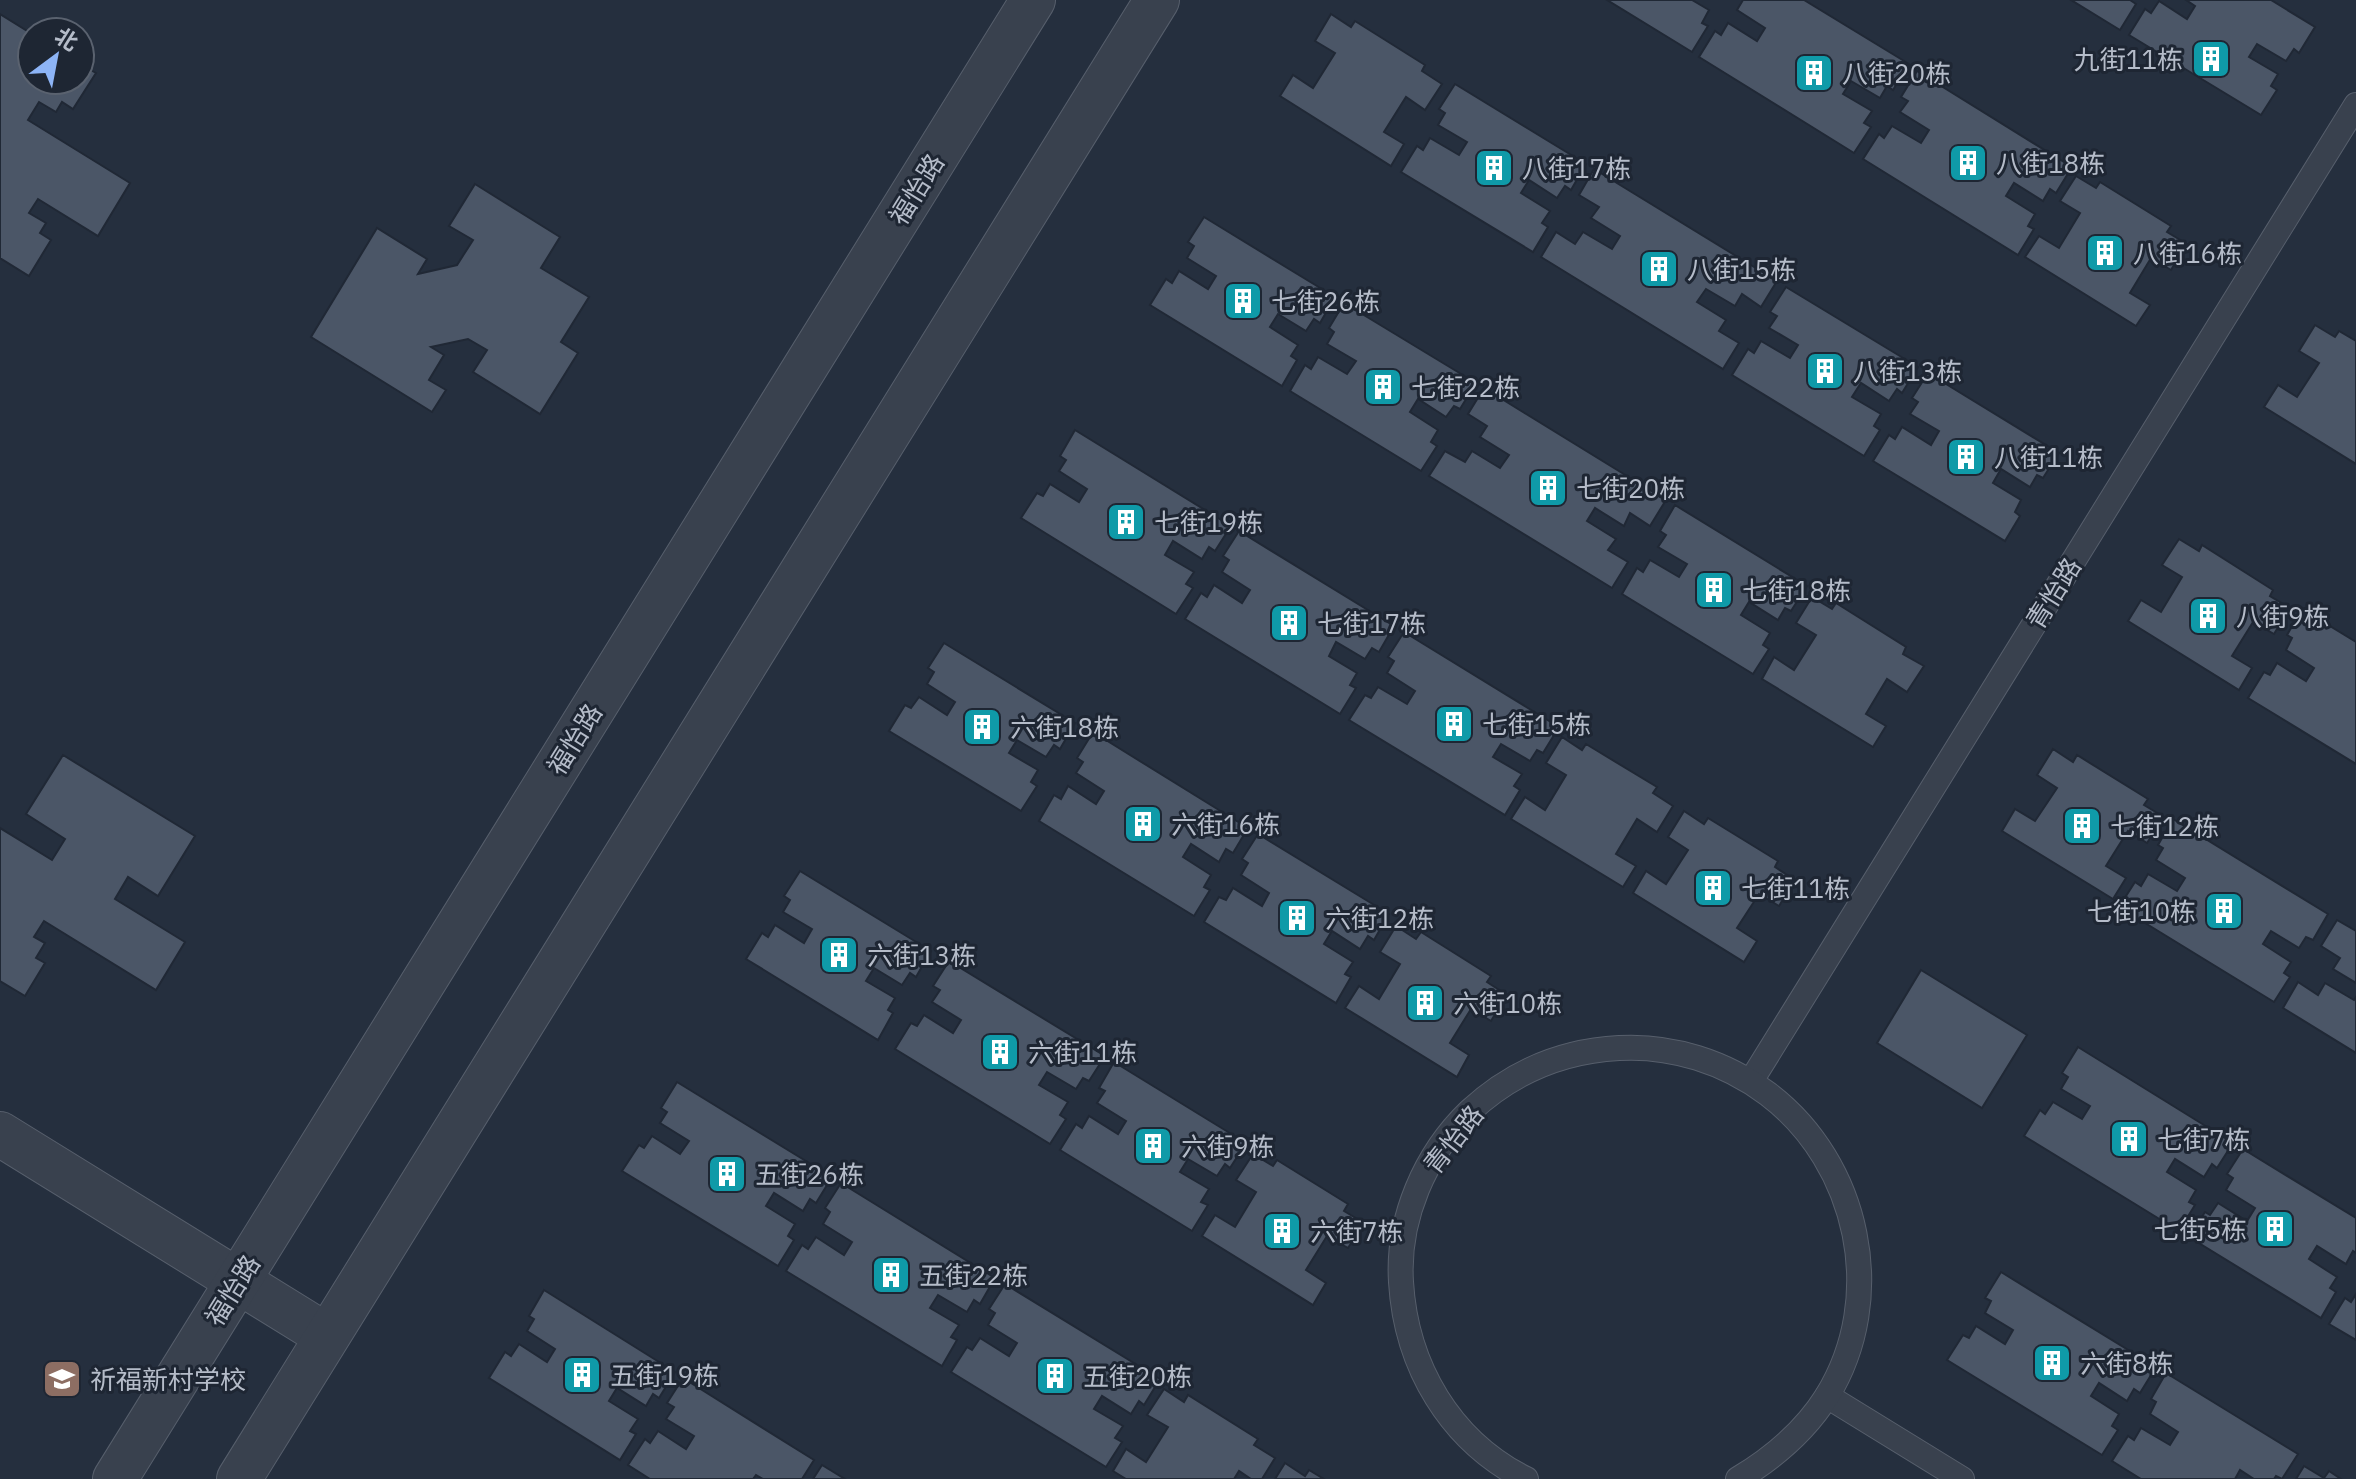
<svg xmlns="http://www.w3.org/2000/svg" width="2356" height="1479" viewBox="0 0 2356 1479" font-family="'IBM Plex Sans','Noto Sans SC',sans-serif">
	<style>
		.building { fill: #4b5667; stroke: #202835; stroke-width: 2 }
		.lines { fill: none; stroke-linecap: round; stroke-linejoin: round }
		.lane-casing { stroke: #575f6c; stroke-width: 26 }
		.street-casing { stroke: #575f6c; stroke-width: 46 }
		.lane { stroke: #39414e; stroke-width: 24 }
		.street { stroke: #39414e; stroke-width: 44 }
		.labels { text-anchor: middle; dominant-baseline: central; stroke-width: 6; stroke-linejoin: round; paint-order: stroke }
		.poi-label { font-size: 26px; fill: #b5bcc9; stroke: #1e2633; text-anchor: start }
		.street-label { font-size: 26px; fill: #b5bcc9; stroke: #1e2633 }
	</style>
	<rect width="100%" height="100%" fill="#252f3e"/>
	<g class="building">
		<path d="M1607 0H1692L1709 10 1702 23 1708 26 1692 52Z"/>
		<path d="M1743 0H1804L1909 64 1893 90 1887 86 1880 98 1851 81 1843 94 1872 111 1864 123 1871 127 1854 153 1699 57 1715 31 1721 35 1728 23 1757 41 1765 28 1737 10Z"/>
		<path d="M2071 0H2130L2136 4 2120 30Z"/>
		<path d="M2186 0H2271L2315 27 2299 53 2294 49 2286 61 2257 44 2249 57 2278 74 2271 86 2277 90 2261 115 2129 35 2145 9 2151 13 2159 1 2187 19 2195 6Z"/>
		<path d="M0 14 32 34V80H80V64L96 73 73 109 62 102 56 112 39 102 28 120 130 183 98 236 38 199 29 213 46 223 40 233 51 240 29 276 0 258Z"/>
		<path d="M1331 14 1351 27 1355 21 1425 65 1422 71 1442 84 1425 110 1406 97 1384 132 1404 144 1391 166 1280 96 1293 75 1313 88 1335 53 1315 41Z"/>
		<path d="M1917 71 2072 167 2056 193 2050 189 2043 201 2014 183 2006 196 2035 214 2028 226 2034 229 2018 255 1863 159 1879 134 1884 138 1892 126 1921 143 1929 130 1900 112 1908 101 1901 97Z"/>
		<path d="M1455 84 1586 164 1571 190 1565 186 1557 198 1529 180 1521 193 1550 211 1542 223 1548 227 1533 252 1401 172 1417 146 1423 150 1430 138 1459 155 1467 142 1438 125 1445 113 1439 109Z"/>
		<path d="M1594 169 1777 281 1761 307 1742 294 1735 306 1706 289 1697 302 1726 320 1719 331 1739 343 1723 369 1541 257 1556 232 1575 244 1583 232 1612 249 1620 236 1591 218 1599 207 1579 195Z"/>
		<path d="M2076 176 2096 188 2100 182 2171 226 2167 232 2187 244 2171 270 2151 258 2130 293 2150 305 2136 326 2025 257 2039 236 2059 248 2080 213 2060 201Z"/>
		<path d="M475 184 560 237 541 268 589 297 561 342 578 353 540 414 473 372 487 350 468 339 431 347 444 355 429 380 446 390 432 412 311 337 377 228 427 259 418 274 457 265 473 240 449 226Z"/>
		<path d="M1204 217 1335 297 1320 323 1314 319 1306 331 1278 314 1270 327 1298 345 1291 356 1297 360 1282 386 1150 305 1166 279 1172 283 1179 271 1208 289 1216 276 1187 258 1194 246 1188 242Z"/>
		<path d="M1786 287 1918 367 1902 393 1897 389 1889 401 1861 383 1852 397 1881 414 1874 426 1880 430 1864 456 1732 375 1748 349 1754 353 1761 341 1790 358 1798 345 1769 328 1777 316 1770 312Z"/>
		<path d="M1344 303 1476 383 1460 409 1454 406 1446 417 1418 399 1410 412 1438 430 1431 442 1437 446 1421 471 1290 391 1305 365 1311 369 1318 357 1347 374 1356 361 1327 344 1334 332 1329 328Z"/>
		<path d="M2315 325 2335 337 2339 331 2356 341V464L2264 407 2278 385 2297 397 2319 363 2299 351Z"/>
		<path d="M1928 373 2059 453 2043 478 2037 475 2030 487 2001 469 1993 483 2021 500 2015 512 2020 516 2005 541 1873 461 1889 435 1895 439 1902 427 1931 445 1939 431 1910 414 1918 402 1912 398Z"/>
		<path d="M1484 388 1666 500 1650 526 1630 513 1624 526 1595 508 1587 521 1616 539 1608 550 1628 562 1612 588 1429 476 1445 451 1465 462 1472 451 1500 468 1509 455 1480 437 1487 426 1468 414Z"/>
		<path d="M1075 430 1231 526 1215 551 1209 547 1202 559 1173 541 1165 555 1194 572 1186 584 1193 588 1176 614 1021 518 1037 493 1043 496 1050 484 1079 502 1087 489 1059 471 1066 460 1060 456Z"/>
		<path d="M1675 505 1807 586 1791 611 1785 608 1778 620 1749 602 1741 615 1770 633 1763 645 1769 649 1753 674 1622 594 1637 568 1643 572 1650 560 1679 577 1687 564 1658 547 1666 535 1660 531Z"/>
		<path d="M1239 531 1394 626 1379 652 1372 648 1365 659 1336 642 1329 656 1357 673 1350 685 1356 688 1340 714 1185 619 1201 593 1207 597 1214 585 1242 603 1250 590 1222 572 1229 560 1223 556Z"/>
		<path d="M2179 539 2199 551 2202 545 2273 590 2270 596 2290 608 2274 634 2253 622 2232 656 2252 668 2239 690 2128 621 2141 600 2161 612 2182 577 2162 565Z"/>
		<path d="M1812 597 1832 609 1836 603 1906 647 1903 654 1924 666 1907 692 1887 679 1866 714 1886 726 1873 747 1762 679 1774 657 1794 670 1816 635 1796 623Z"/>
		<path d="M2302 609 2356 642V764L2248 698 2264 672 2270 675 2277 663 2306 681 2314 668 2286 650 2292 638 2287 635Z"/>
		<path d="M1404 632 1559 727 1543 753 1537 750 1530 761 1501 744 1493 757 1522 774 1514 786 1520 790 1505 815 1349 720 1365 695 1371 698 1378 687 1407 704 1415 691 1387 673 1394 661 1388 657Z"/>
		<path d="M944 643 1075 723 1060 749 1054 745 1046 757 1017 740 1009 753 1038 770 1031 782 1037 786 1021 811 889 731 905 705 911 708 919 697 947 715 955 702 927 684 934 672 928 668Z"/>
		<path d="M1093 732 1248 828 1233 853 1226 849 1219 862 1191 844 1183 857 1211 875 1204 887 1210 890 1194 916 1039 821 1054 795 1061 799 1068 786 1096 804 1104 791 1076 773 1083 762 1077 758Z"/>
		<path d="M1562 737 1582 750 1586 744 1657 787 1653 793 1673 806 1657 832 1637 819 1616 854 1636 866 1623 887 1511 819 1525 797 1545 810 1566 775 1546 763Z"/>
		<path d="M2053 749 2073 762 2077 755 2148 799 2144 805 2164 817 2147 843 2128 831 2106 866 2126 878 2113 899 2002 831 2015 809 2035 821 2057 788 2037 775Z"/>
		<path d="M63 755 195 836 158 896 128 877 115 899 185 942 156 990 44 921 34 937 45 943 36 958 45 963 25 996 0 981V828L52 860 65 839 26 814Z"/>
		<path d="M1684 811 1704 824 1708 818 1778 861 1775 867 1795 880 1779 906 1759 894 1737 928 1757 941 1744 962 1633 893 1646 871 1666 884 1688 850 1668 837Z"/>
		<path d="M2173 819 2328 914 2313 940 2306 937 2299 948 2271 931 2263 944 2291 962 2284 973 2290 977 2274 1002 2119 907 2135 882 2141 886 2148 874 2177 891 2185 878 2156 860 2163 848 2158 845Z"/>
		<path d="M1258 834 1389 914 1374 940 1368 936 1360 949 1332 931 1324 944 1353 962 1345 974 1351 977 1336 1003 1204 922 1219 897 1226 900 1233 888 1262 906 1269 893 1241 875 1248 863 1242 859Z"/>
		<path d="M800 871 931 951 916 977 910 973 902 985 874 968 866 981 895 998 888 1010 893 1013 878 1040 746 959 762 933 768 937 775 925 804 943 812 929 783 912 790 900 784 896Z"/>
		<path d="M2337 920 2356 931V983L2333 969 2340 958 2321 946Z"/>
		<path d="M1396 926 1416 939 1421 932 1491 976 1487 982 1507 995 1491 1021 1471 1009 1450 1043 1469 1055 1457 1077 1345 1008 1359 986 1379 999 1400 964 1380 952Z"/>
		<path d="M949 961 1105 1056 1089 1081 1083 1078 1076 1089 1047 1072 1039 1085 1068 1102 1060 1115 1066 1119 1050 1144 895 1049 911 1023 917 1026 924 1015 953 1033 961 1020 932 1002 940 990 933 986Z"/>
		<path d="M1921 970 2027 1035 1982 1108 1877 1043Z"/>
		<path d="M2298 982 2318 995 2325 983 2354 1000 2356 997V1053L2283 1008Z"/>
		<path d="M2078 1047 2233 1143 2217 1168 2212 1164 2204 1177 2175 1159 2167 1172 2196 1190 2189 1202 2195 1205 2179 1231 2024 1136 2040 1110 2045 1114 2053 1102 2082 1119 2090 1106 2061 1089 2068 1077 2062 1073Z"/>
		<path d="M1114 1062 1246 1143 1230 1168 1225 1164 1217 1176 1188 1159 1180 1172 1209 1189 1201 1202 1208 1205 1192 1231 1060 1150 1076 1124 1082 1128 1089 1116 1118 1134 1126 1121 1097 1103 1105 1091 1099 1088Z"/>
		<path d="M677 1082 832 1177 816 1203 810 1199 803 1211 774 1193 766 1206 795 1224 788 1236 794 1240 778 1266 622 1171 639 1145 644 1148 652 1136 680 1154 689 1141 660 1123 667 1112 661 1108Z"/>
		<path d="M2243 1149 2356 1218V1253L2353 1251 2346 1264 2317 1246 2309 1259 2337 1277 2330 1288 2336 1292 2321 1318 2189 1237 2205 1212 2210 1215 2218 1203 2247 1221 2255 1208 2226 1190 2233 1178 2227 1174Z"/>
		<path d="M1253 1154 1273 1166 1277 1160 1348 1204 1344 1211 1364 1223 1348 1248 1327 1236 1306 1270 1326 1283 1313 1305 1202 1236 1215 1215 1235 1227 1256 1192 1236 1180Z"/>
		<path d="M841 1183 995 1278 980 1304 974 1300 967 1312 938 1295 930 1308 959 1325 951 1337 957 1340 942 1366 786 1271 802 1245 808 1249 816 1237 844 1255 852 1242 823 1224 830 1212 825 1208Z"/>
		<path d="M2001 1272 2156 1367 2140 1393 2134 1389 2127 1401 2099 1383 2091 1396 2119 1414 2112 1426 2118 1430 2102 1455 1947 1360 1963 1335 1969 1338 1976 1326 2005 1344 2013 1330 1985 1313 1991 1301 1985 1298Z"/>
		<path d="M1005 1284 1160 1379 1144 1405 1139 1401 1131 1414 1102 1396 1094 1409 1123 1426 1115 1438 1122 1442 1106 1467 951 1372 967 1347 972 1350 980 1338 1009 1356 1017 1343 988 1325 995 1313 989 1309Z"/>
		<path d="M544 1290 675 1372 659 1398 653 1394 646 1406 617 1388 609 1401 638 1419 630 1431 636 1434 620 1460 489 1378 505 1352 511 1356 519 1344 547 1362 555 1349 527 1331 534 1319 529 1316Z"/>
		<path d="M2356 1294V1340L2329 1324 2345 1298 2351 1302Z"/>
		<path d="M2166 1373 2298 1454 2282 1479 2276 1476 2274 1479H2254L2240 1470 2235 1479H2141L2112 1461 2128 1436 2134 1440 2141 1428 2170 1445 2178 1432 2150 1414 2156 1402 2151 1399Z"/>
		<path d="M683 1378 814 1460 802 1479H763L756 1475 753 1479H650L628 1465 645 1439 650 1443 658 1431 686 1449 694 1436 666 1419 674 1407 667 1403Z"/>
		<path d="M1164 1389 1184 1402 1188 1395 1258 1439 1254 1445 1275 1458 1262 1479H1251L1239 1471 1234 1479H1126L1113 1471 1126 1449 1146 1462 1168 1427 1147 1415Z"/>
		<path d="M1285 1463 1305 1476 1309 1470 1324 1479H1275Z"/>
		<path d="M822 1465 845 1479H813Z"/>
		<path d="M2304 1466 2324 1478 2329 1471 2341 1479H2296Z"/>
	</g>
	<g class="lines">
		<defs>
			<g id="lane">
				<path d="M1751 1081 2356 105"/>
				<path d="M1827 1396 1962 1479"/>
				<path d="M1526 1479C1450 1441 1406 1366 1401 1282 1397 1219 1425 1154 1470 1111 1512 1072 1562 1051 1619 1048 1672 1045 1725 1062 1768 1094 1859 1163 1888 1297 1827 1396 1805 1431 1773 1458 1738 1479"/>
			</g>
			<g id="street">
				<path d="M0 1134 327 1336"/>
				<path d="M115 1479 1033 0"/>
				<path d="M239 1479 1157 0"/>
			</g>
		</defs>
		<use href="#lane" class="lane-casing"/>
		<use href="#street" class="street-casing"/>
		<use href="#lane" class="lane"/>
		<use href="#street" class="street"/>
	</g>
	<defs>
		<symbol id="building-square" viewBox="-11 -11 22 22"><rect x="-9" y="-9" width="18" height="18" rx="4" fill="#0f9aa8" stroke="#1e2633"/><path d="M-4-6H4V6H1V3H-1V6H-4ZM-2.5-4.3h1.7v1.8h-1.7ZM.8-4.3h1.7v1.8H.8ZM-2.5-1h1.7V.8h-1.7ZM.8-1h1.7V.8H.8Z" fill="#fff"/></symbol>
		<symbol id="school-square" viewBox="-11 -11 22 22"><rect x="-9" y="-9" width="18" height="18" rx="4" fill="#8d6e63" stroke="#1e2633"/><path d="M0-5L7-2L0 1L-7-2ZM-4 1L0 2.5L4 1V4Q0 6-4 4Z" fill="#fff"/></symbol>
	</defs>
	<g fill-rule="evenodd">
		<use href="#building-square" x="2189" y="37" width="44" height="44"/>
		<use href="#building-square" x="1792" y="51" width="44" height="44"/>
		<use href="#building-square" x="1946" y="141" width="44" height="44"/>
		<use href="#building-square" x="1472" y="146" width="44" height="44"/>
		<use href="#building-square" x="2083" y="231" width="44" height="44"/>
		<use href="#building-square" x="1637" y="247" width="44" height="44"/>
		<use href="#building-square" x="1221" y="279" width="44" height="44"/>
		<use href="#building-square" x="1803" y="349" width="44" height="44"/>
		<use href="#building-square" x="1361" y="365" width="44" height="44"/>
		<use href="#building-square" x="1944" y="435" width="44" height="44"/>
		<use href="#building-square" x="1526" y="466" width="44" height="44"/>
		<use href="#building-square" x="1104" y="500" width="44" height="44"/>
		<use href="#building-square" x="1692" y="568" width="44" height="44"/>
		<use href="#building-square" x="2186" y="594" width="44" height="44"/>
		<use href="#building-square" x="1267" y="601" width="44" height="44"/>
		<use href="#building-square" x="1432" y="702" width="44" height="44"/>
		<use href="#building-square" x="960" y="705" width="44" height="44"/>
		<use href="#building-square" x="1121" y="802" width="44" height="44"/>
		<use href="#building-square" x="2060" y="804" width="44" height="44"/>
		<use href="#building-square" x="1691" y="866" width="44" height="44"/>
		<use href="#building-square" x="2202" y="889" width="44" height="44"/>
		<use href="#building-square" x="1275" y="896" width="44" height="44"/>
		<use href="#building-square" x="817" y="933" width="44" height="44"/>
		<use href="#building-square" x="1403" y="981" width="44" height="44"/>
		<use href="#building-square" x="978" y="1030" width="44" height="44"/>
		<use href="#building-square" x="2107" y="1117" width="44" height="44"/>
		<use href="#building-square" x="1131" y="1124" width="44" height="44"/>
		<use href="#building-square" x="705" y="1152" width="44" height="44"/>
		<use href="#building-square" x="2253" y="1207" width="44" height="44"/>
		<use href="#building-square" x="1260" y="1209" width="44" height="44"/>
		<use href="#building-square" x="869" y="1253" width="44" height="44"/>
		<use href="#building-square" x="2030" y="1341" width="44" height="44"/>
		<use href="#building-square" x="560" y="1353" width="44" height="44"/>
		<use href="#building-square" x="1033" y="1354" width="44" height="44"/>
		<use href="#school-square" x="40" y="1357" width="44" height="44"/>
	</g>
	<g class="labels">
		<g class="poi-label">
			<text x="2183" y="59" text-anchor="end">九街11栋</text>
			<text x="1842" y="73">八街20栋</text>
			<text x="1996" y="163">八街18栋</text>
			<text x="1522" y="168">八街17栋</text>
			<text x="2133" y="253">八街16栋</text>
			<text x="1687" y="269">八街15栋</text>
			<text x="1271" y="301">七街26栋</text>
			<text x="1853" y="371">八街13栋</text>
			<text x="1411" y="387">七街22栋</text>
			<text x="1994" y="457">八街11栋</text>
			<text x="1576" y="488">七街20栋</text>
			<text x="1154" y="522">七街19栋</text>
			<text x="1742" y="590">七街18栋</text>
			<text x="2236" y="616">八街9栋</text>
			<text x="1317" y="623">七街17栋</text>
			<text x="1482" y="724">七街15栋</text>
			<text x="1010" y="727">六街18栋</text>
			<text x="1171" y="824">六街16栋</text>
			<text x="2110" y="826">七街12栋</text>
			<text x="1741" y="888">七街11栋</text>
			<text x="2196" y="911" text-anchor="end">七街10栋</text>
			<text x="1325" y="918">六街12栋</text>
			<text x="867" y="955">六街13栋</text>
			<text x="1453" y="1003">六街10栋</text>
			<text x="1028" y="1052">六街11栋</text>
			<text x="2157" y="1139">七街7栋</text>
			<text x="1181" y="1146">六街9栋</text>
			<text x="755" y="1174">五街26栋</text>
			<text x="2247" y="1229" text-anchor="end">七街5栋</text>
			<text x="1310" y="1231">六街7栋</text>
			<text x="919" y="1275">五街22栋</text>
			<text x="2080" y="1363">六街8栋</text>
			<text x="610" y="1375">五街19栋</text>
			<text x="1083" y="1376">五街20栋</text>
			<text x="90" y="1379">祈福新村学校</text>
		</g>
		<g class="street-label">
			<text transform="translate(916 189) rotate(-58)">福怡路</text>
			<text transform="translate(2053 593) rotate(-58)">青怡路</text>
			<text transform="translate(574 739) rotate(-58)">福怡路</text>
			<text transform="translate(1453 1139) rotate(-52)">青怡路</text>
			<text transform="translate(232 1290) rotate(-58)">福怡路</text>
		</g>
	</g>
	<g transform="translate(56 56) rotate(32)"><circle r="38" fill="#1e2633" stroke="#5a626f" stroke-width="2"/>
	<path d="M0-6L14 30L0 20L-14 30Z" fill="#8db4f6"/>
	<text y="-12" font-size="22" font-weight="bold" text-anchor="middle" fill="#b5bcc9">北</text>
	</g>
</svg>
